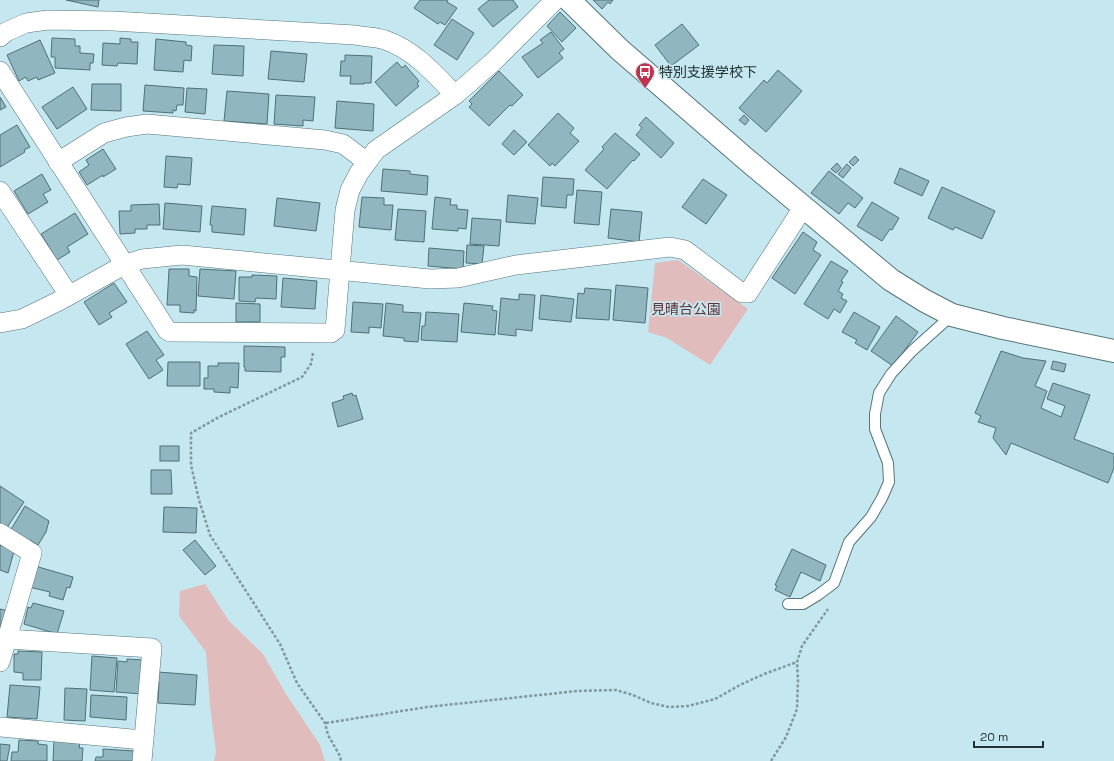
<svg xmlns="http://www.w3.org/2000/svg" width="1114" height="761" viewBox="0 0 1114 761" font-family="'Space Grotesk','Noto Sans JP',sans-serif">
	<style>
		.green { fill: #e1bcbd }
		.building { fill: #90b7c0; stroke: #506f76 }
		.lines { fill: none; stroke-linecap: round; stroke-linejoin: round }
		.service-casing { stroke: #55747b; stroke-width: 12 }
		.minor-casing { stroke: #55747b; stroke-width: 20 }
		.tertiary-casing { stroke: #55747b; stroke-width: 24 }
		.path { stroke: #80999f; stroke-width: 2.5; stroke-dasharray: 3 2; stroke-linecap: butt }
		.service { stroke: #fff; stroke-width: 10 }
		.minor { stroke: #fff; stroke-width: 19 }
		.tertiary { stroke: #fff; stroke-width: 22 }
		.labels { text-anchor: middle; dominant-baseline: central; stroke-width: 3.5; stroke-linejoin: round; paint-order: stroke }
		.poi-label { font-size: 14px; fill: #253235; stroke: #c5e7ef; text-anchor: start }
		.park-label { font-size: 14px; fill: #633035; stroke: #c5e7ef }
	</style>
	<rect width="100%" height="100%" fill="#c5e7ef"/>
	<g class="green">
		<path d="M678 260 748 309 710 365 667 338 648 332 655 263Z"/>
		<path d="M205 584 229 621 263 654 286 694 320 745 325 761H214L216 752 210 706 206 652 179 616 180 591Z"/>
	</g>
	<g class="building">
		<path d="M66 0H99L98 7Z"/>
		<path d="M420 0H448L447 2 457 8 445 25 440 22 438 24 414 8Z"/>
		<path d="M489 0H513L518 7 493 27 478 9Z"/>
		<path d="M593 0H613L610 4 608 2 602 9Z"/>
		<path d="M560 12 576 28 562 42 547 26Z"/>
		<path d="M452 19 474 33 457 60 434 45Z"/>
		<path d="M682 24 699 45 671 66 655 45Z"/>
		<path d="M551 32 564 49 559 53 563 58 538 78 522 57 543 43 540 40Z"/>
		<path d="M52 38 75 39V46H80V53L94 54 93 63H90V70L55 68V57H51Z"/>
		<path d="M120 38 131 39V42H138L137 64 118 63 117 66 102 65 103 43 120 44Z"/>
		<path d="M156 39 186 42V45L192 46 191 61 184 60 183 72 154 70Z"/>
		<path d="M40 40 55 73 38 80 37 77 28 81 26 77 19 81 7 55Z"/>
		<path d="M214 45 244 46 243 76 212 74Z"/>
		<path d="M271 51 307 54 304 82 268 79Z"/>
		<path d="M345 55 372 56 371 83H364V84H350L351 76H340L341 61H345Z"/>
		<path d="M397 62 402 68 405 65 419 81 417 84 419 86 396 106 375 82Z"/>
		<path d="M778 70 802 91 766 132 739 108 764 80 767 83Z"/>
		<path d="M499 71 523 95 512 106 510 105 489 126 469 107 472 104 469 101Z"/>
		<path d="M92 84H121V111L91 110Z"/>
		<path d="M145 85 184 88 183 105H177L176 111 173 110V113L143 111Z"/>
		<path d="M73 87 87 109 57 129 42 107Z"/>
		<path d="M187 88 207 89 205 114 185 112Z"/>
		<path d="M227 91 269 94 267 124 224 121Z"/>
		<path d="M276 95 315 97 313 121 303 120V126L274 124Z"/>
		<path d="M0 97 6 107 0 110Z"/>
		<path d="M337 101 374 104 373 131 335 128Z"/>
		<path d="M558 113 574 128 570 133 579 141 555 166 552 163 550 166 528 145Z"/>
		<path d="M744 115 749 120 745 125 739 120Z"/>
		<path d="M646 117 674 143 661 158 636 135 642 128 639 125Z"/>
		<path d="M17 125 30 147 24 150 25 152 0 167V135Z"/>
		<path d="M514 130 527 142 514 155 502 144Z"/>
		<path d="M615 133 640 154 634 161 633 160 607 189 585 170 604 149 602 147Z"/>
		<path d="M103 149 116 169 103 177V175L87 185 79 172 89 165 86 160Z"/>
		<path d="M166 156 192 158 190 185 178 184 177 188 164 187Z"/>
		<path d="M855 156 859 160 853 166 849 162Z"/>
		<path d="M837 163 841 168 836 173 831 169Z"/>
		<path d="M847 164 851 168 843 178 838 174Z"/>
		<path d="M900 168 929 181 922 196 894 183Z"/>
		<path d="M383 169 410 171V174L428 176 427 195 381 191Z"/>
		<path d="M829 171 863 198 855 208 848 203 839 214 811 193Z"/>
		<path d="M42 174 51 190 43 194 48 202 28 214 14 191Z"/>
		<path d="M543 177 574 179 573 195H567L566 208 541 206Z"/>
		<path d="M703 179 727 195 706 224 682 207Z"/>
		<path d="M942 187 995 211 982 239 955 227 953 230 928 218Z"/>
		<path d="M577 190 602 192 599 225 574 223Z"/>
		<path d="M508 195 538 198 535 224 506 222Z"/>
		<path d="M362 197 384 198V205H393L391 230 359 227Z"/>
		<path d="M435 197 451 199 450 205H457V209L468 210 466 229 458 228V231L432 229Z"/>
		<path d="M277 198 320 203 316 231 274 226Z"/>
		<path d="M872 202 899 218 892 230 890 229 882 241 857 226Z"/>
		<path d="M165 203 202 206 200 232 163 229Z"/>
		<path d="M159 204 160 225H147V229H135V233L120 234 119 211H131V205Z"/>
		<path d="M212 206 246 209 244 235 212 232V225H210Z"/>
		<path d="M398 209 426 211 424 242 395 240Z"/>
		<path d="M611 209 642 212 639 242 608 238Z"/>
		<path d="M75 213 88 234 67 247 70 252 57 260 41 234Z"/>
		<path d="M472 218 501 220 499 246 470 244Z"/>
		<path d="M803 232 817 242 813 250 821 255 795 294 772 278Z"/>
		<path d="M467 245 484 246 482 264 466 263Z"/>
		<path d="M429 248 464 251 463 269 428 266Z"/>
		<path d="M831 261 848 271 841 281 843 282 838 291 843 294 841 298 847 301 840 313 834 309 828 319 804 304Z"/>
		<path d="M169 269H189V276L197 277 196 311 194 310V313L180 312V305H167Z"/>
		<path d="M200 269 236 271 234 299 198 296Z"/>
		<path d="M252 275 277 276 276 299 256 298 255 302 239 301V277H252Z"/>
		<path d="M283 278 317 281 315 309 281 307Z"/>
		<path d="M114 283 127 302 109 313 112 317 99 325 84 302Z"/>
		<path d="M616 285 648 288 645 323 613 320Z"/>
		<path d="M585 288 611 290 609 320 576 318 578 293 584 294Z"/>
		<path d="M519 294 535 295 532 331 516 329V336L498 334 501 298 519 300Z"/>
		<path d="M541 295 574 299 571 322 539 319Z"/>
		<path d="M353 302 383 304 381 328 369 327V333L351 332Z"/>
		<path d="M236 303 260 304V322H236Z"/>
		<path d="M386 303 403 305V312L421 313 418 342 404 341V338L383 336Z"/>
		<path d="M464 303 493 306 492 310 497 311 495 335 461 332Z"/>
		<path d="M426 312 459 314 457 342 421 340 422 326H425Z"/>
		<path d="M854 312 880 327 867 350 855 343 857 340 842 332Z"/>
		<path d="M896 316 918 332 893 366 871 351Z"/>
		<path d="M147 331 164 355 156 360 163 370 149 379 126 344Z"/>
		<path d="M244 346 285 347V357H281V372L245 371V367H244Z"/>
		<path d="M1001 351 1023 358 1046 361 1035 386 1047 391 1041 408 1061 417 1065 406 1047 399 1053 383 1090 395 1074 439 1114 454V468L1108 483 1011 443 1006 455 993 438 996 428 978 422 981 416 975 413Z"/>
		<path d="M1053 361 1066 364 1064 372 1051 369Z"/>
		<path d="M168 362H200V386H167Z"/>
		<path d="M218 363H239L238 388 230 387V393L214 392V389H204V378H208V366H218Z"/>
		<path d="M352 393 353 396 356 395 363 419 338 427 332 403 344 399 343 396Z"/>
		<rect x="160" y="446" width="19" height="15"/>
		<path d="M151 470H171L172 494H151Z"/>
		<path d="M0 486 24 502 6 529 0 525Z"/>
		<path d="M25 506 49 521 46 532 38 545 30 540 28 542 10 531Z"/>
		<path d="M164 507 197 508 196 533 163 532Z"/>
		<path d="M195 540 216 566 205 575 183 550Z"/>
		<path d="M0 545 6 547V548L14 551 8 573 0 570Z"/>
		<path d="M792 549 826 565 820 581 801 572 790 597 775 590 777 586 775 585Z"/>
		<path d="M35 566 73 577 70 588 67 587 63 600 49 596 50 592 29 587Z"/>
		<path d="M33 603 64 611 57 634 24 624 28 607 31 608Z"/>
		<path d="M0 609 9 611 0 632Z"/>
		<path d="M18 651 42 652 41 680H23V673L14 672V654H18Z"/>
		<path d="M92 656 117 658 114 692 90 690Z"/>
		<path d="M127 659 144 660 142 694 116 692 118 661 127 662Z"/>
		<path d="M158 672 197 675 195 705 158 703 159 682 157 681Z"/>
		<path d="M10 685 40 687 37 719 7 717Z"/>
		<path d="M65 688 87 689 85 721 64 720Z"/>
		<path d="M91 695 127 697 126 720 90 717Z"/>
		<path d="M19 740 38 741V744L47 745V761H11L12 752H18Z"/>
		<path d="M54 741 80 742 79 748H83L82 761H53Z"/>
		<path d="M0 744 10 745 7 761H0Z"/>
		<path d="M103 749 135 751V761H95L96 757H103Z"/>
	</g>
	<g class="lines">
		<defs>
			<path id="service" d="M788 604H803L818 595 834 583 849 542 871 517 882 498 889 482 888 463 875 429V414L879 393 891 374 912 351 952 315"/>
			<g id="minor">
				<path d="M0 37 6 32 26 23 48 20 113 21 355 35C364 37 376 37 385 40 414 50 434 73 455 95"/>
				<path d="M0 71 167 330 170 332 331 333 335 330 345 210 350 190 359 173 376 150 455 95 494 61 555 0"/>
				<path d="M58 162 104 133 126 127 147 124 325 140 343 144 367 162"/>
				<path d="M0 191 69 295"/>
				<path d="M0 323 22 319 59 301 124 265 142 259 182 255 430 279 458 278 516 265 670 247 685 250 742 293H748L804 206"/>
				<path d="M0 533 32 553 7 639 152 648 142 761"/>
				<path d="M0 662 7 639"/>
				<path d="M0 727 143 740"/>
			</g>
			<path id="tertiary" d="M569 0 619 49 747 160 891 280 925 301 952 315 1003 328 1114 351"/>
		</defs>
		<use href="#service" class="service-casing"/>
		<use href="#minor" class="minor-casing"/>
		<use href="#tertiary" class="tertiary-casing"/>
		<g class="path">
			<path d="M313 353 311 364 302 377 219 417 191 433V465L199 500 210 535 280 644 297 683 325 723 328 735 340 756 341 761"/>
			<path d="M326 723 427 707 577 691 616 690 633 695 651 703 669 707 688 706 715 699 740 685 764 674 797 662"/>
			<path d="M771 761 786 737 797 709 798 681 797 662 802 646 828 609"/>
		</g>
		<use href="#service" class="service"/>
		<use href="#minor" class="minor"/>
		<use href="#tertiary" class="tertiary"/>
	</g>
	<defs>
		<symbol id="bus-pin" viewBox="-11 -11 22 30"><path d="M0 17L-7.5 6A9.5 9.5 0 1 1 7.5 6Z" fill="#c3324d" stroke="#c5e7ef"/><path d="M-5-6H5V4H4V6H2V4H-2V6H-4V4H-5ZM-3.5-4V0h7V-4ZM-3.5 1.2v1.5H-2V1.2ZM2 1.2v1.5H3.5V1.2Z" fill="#fff"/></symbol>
	</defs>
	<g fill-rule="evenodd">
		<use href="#bus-pin" x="634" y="61" width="22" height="30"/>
	</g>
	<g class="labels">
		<g class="poi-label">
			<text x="659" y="72">特別支援学校下</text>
		</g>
		<g class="park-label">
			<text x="686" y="309">見晴台公園</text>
		</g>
	</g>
	<path d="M974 741v6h69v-6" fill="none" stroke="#253235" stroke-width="2"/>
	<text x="980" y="741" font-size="12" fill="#253235" stroke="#c5e7ef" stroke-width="3" paint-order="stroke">20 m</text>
</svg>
